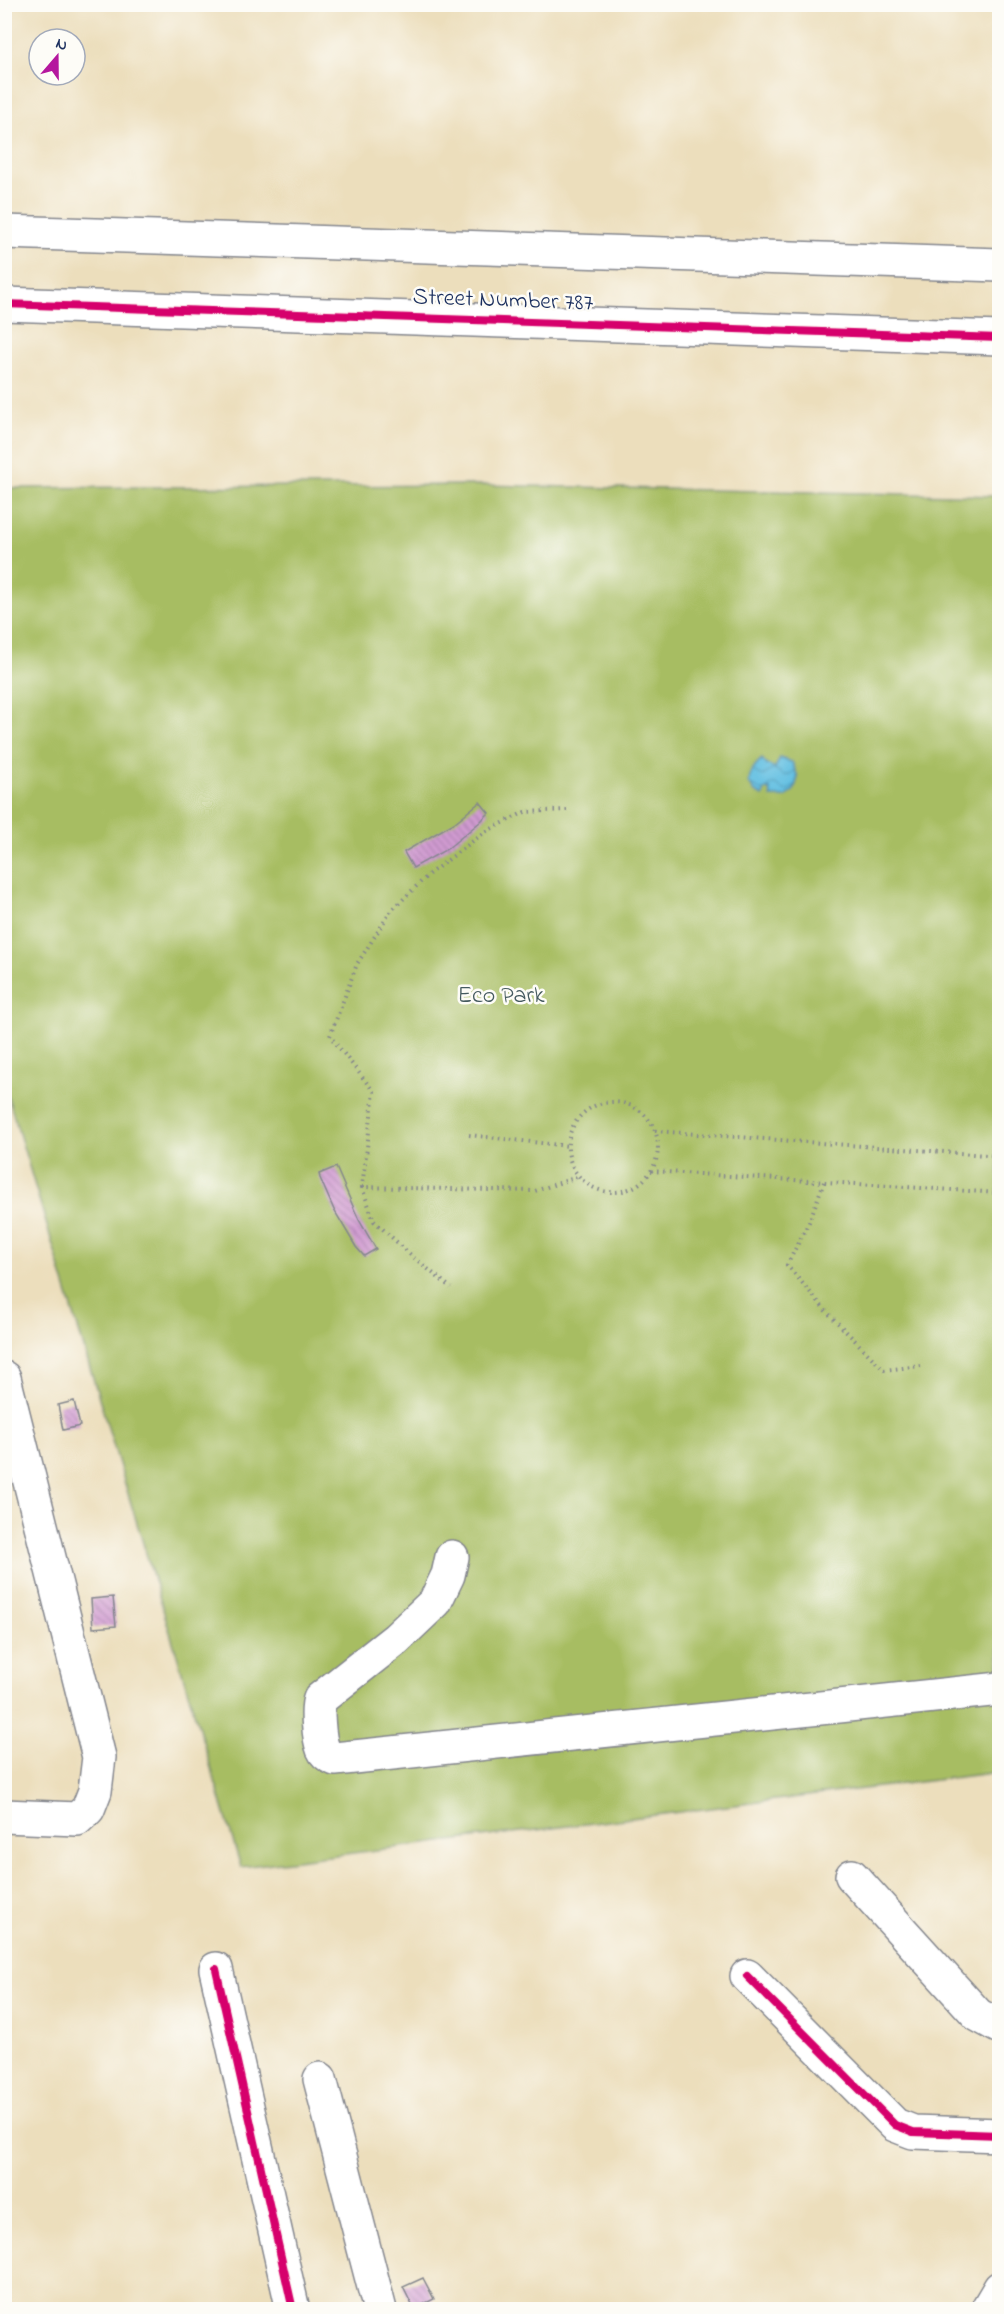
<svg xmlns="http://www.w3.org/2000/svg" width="1004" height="2314" viewBox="0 0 1004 2314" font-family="'Indie Flower',sans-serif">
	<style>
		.park { fill: #a7bd62; stroke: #617660; stroke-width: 1.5 }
		.water { fill: url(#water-waves); stroke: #4078a0; stroke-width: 1.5 }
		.building { fill: url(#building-back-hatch) }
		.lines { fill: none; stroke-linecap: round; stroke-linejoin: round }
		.minor-casing { stroke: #84868d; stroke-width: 36 }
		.path { stroke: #84868d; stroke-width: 4; stroke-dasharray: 1.5 4.5; stroke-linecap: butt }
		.minor { stroke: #fff; stroke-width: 33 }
		.cycleway-casing { stroke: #fdfcf7; stroke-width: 11 }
		.cycleway { stroke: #d6006c; stroke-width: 8 }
		.labels { text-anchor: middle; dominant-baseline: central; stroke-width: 5; stroke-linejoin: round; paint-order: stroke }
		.street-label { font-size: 24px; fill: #1b2f5e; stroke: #fdfcf7 }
		.park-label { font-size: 24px; fill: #455a5f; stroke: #fdfcf7 }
	</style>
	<defs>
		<pattern id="water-waves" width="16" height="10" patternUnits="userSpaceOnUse" patternTransform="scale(1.5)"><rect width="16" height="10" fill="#64c0e2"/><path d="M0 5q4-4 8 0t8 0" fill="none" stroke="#529cba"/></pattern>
		<pattern id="building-back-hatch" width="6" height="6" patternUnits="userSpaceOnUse" patternTransform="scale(1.5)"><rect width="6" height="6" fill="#d19bd1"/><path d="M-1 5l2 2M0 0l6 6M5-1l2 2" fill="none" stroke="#a97fad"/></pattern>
	</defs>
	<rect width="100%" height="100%" fill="#fdfcf7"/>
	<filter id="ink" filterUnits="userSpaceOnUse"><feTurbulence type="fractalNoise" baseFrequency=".0167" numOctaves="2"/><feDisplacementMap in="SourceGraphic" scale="12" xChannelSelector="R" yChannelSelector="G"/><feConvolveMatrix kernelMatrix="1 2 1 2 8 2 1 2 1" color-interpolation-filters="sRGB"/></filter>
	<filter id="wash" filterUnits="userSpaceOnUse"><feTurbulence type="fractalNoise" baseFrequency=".008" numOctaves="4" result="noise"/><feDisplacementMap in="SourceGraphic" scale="24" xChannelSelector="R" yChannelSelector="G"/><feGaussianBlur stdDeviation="1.35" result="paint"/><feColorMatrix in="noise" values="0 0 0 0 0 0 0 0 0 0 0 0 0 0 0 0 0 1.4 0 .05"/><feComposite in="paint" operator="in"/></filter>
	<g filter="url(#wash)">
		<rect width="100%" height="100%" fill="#ecdebc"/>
		<path class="park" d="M480 485 999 496V1772L241 1867 5 1087 4 488Z"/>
		<path class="water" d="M780 758 792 762 798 777 794 790 785 797H771L770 789 765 790 763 796 755 792 749 783C750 772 754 766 762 759L766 764 775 768Z"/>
		<g id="blocks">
			<g class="building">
				<path d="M480 802 489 813 480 822 447 849 413 868 404 852 454 823Z"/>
				<path d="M336 1167 359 1220 376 1249 364 1256 356 1247 334 1210 320 1178 319 1174Z"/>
				<path d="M74 1401 80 1426 63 1430 58 1405Z"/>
				<path d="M113 1597 116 1626 93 1628 91 1599Z"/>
				<path d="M423 2278 434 2299 414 2309 403 2287Z"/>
			</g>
		</g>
	</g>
	<g filter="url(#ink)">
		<use href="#blocks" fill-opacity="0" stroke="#84868d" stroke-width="1.5"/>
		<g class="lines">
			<defs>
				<g id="minor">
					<path d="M4 232 1000 265"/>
					<path d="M4 304 1000 338"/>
					<path d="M4 1378 99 1757 95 1791 88 1809 77 1819 4 1816"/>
					<path d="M452 1557 448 1575 435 1602 396 1639 320 1699C316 1708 319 1739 323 1749 325 1754 330 1757 335 1759L1000 1689"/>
					<path d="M852 1876 978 2015 1000 2027"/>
					<path d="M216 1969 293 2310"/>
					<path d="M747 1976 895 2125 913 2132 1000 2135"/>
					<path d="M320 2079 380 2310"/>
					<path d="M987 2310 1000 2288"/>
				</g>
			</defs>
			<use href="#minor" class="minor-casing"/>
			<g class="path">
				<path d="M567 810 525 812 485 832 429 874 391 911 357 964 330 1036 374 1092 362 1187 535 1191 580 1176"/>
				<circle cx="613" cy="1147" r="45"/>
				<path d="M655 1131 1000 1156"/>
				<path d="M469 1135 568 1146"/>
				<path d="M651 1171 1000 1193"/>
				<path d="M824 1182 809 1222 787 1265 826 1311 884 1370 921 1366"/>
				<path d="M362 1187 374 1221 412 1256 451 1288"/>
			</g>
			<use href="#minor" class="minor"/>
			<defs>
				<g id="cycleway">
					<path d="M4 304 1000 338"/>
					<path d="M216 1969 293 2310"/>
					<path d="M747 1976 895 2125 913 2132 1000 2135"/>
				</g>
			</defs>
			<use href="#cycleway" class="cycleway-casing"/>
			<use href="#cycleway" class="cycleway"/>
		</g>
	</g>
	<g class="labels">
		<g class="street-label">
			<text transform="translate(503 301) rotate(2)">Street Number 787</text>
		</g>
		<g class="park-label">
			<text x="501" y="996">Eco Park</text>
		</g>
	</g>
	<rect width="1004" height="2314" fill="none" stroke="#fdfcf7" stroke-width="24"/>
	<g transform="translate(57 57) rotate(20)"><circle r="28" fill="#fdfcf7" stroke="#a3aaba" stroke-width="1.5"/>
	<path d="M0-4.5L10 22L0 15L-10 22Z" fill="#b5179e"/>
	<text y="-9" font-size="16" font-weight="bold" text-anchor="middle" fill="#1b2f5e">N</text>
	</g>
</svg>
